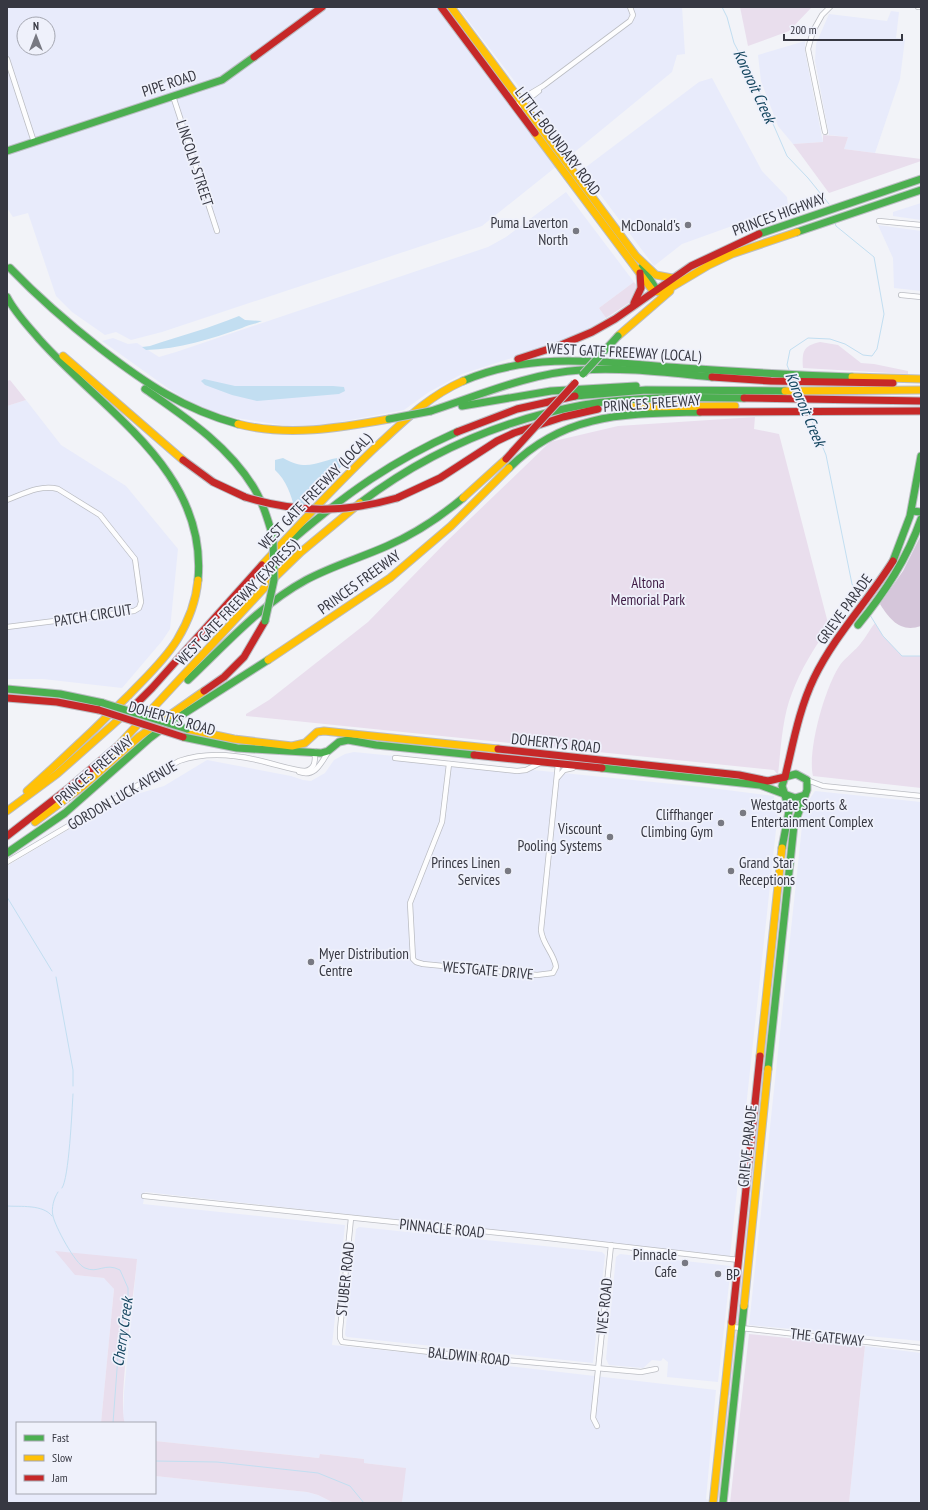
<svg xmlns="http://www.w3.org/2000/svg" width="928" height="1510" viewBox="0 0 928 1510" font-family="'PT Sans Narrow',sans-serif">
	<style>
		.built { fill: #e8ebfb; fill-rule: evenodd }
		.green { fill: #e9deed }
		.forest { fill: #d5c6da }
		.water { fill: #c2def1 }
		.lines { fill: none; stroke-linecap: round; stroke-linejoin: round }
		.stream { stroke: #c2def1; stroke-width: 1 }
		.street-casing { stroke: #bbbdc3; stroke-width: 6 }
		.fast-casing { stroke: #bbbdc3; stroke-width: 9 }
		.slow-casing { stroke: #bbbdc3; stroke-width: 9 }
		.jam-casing { stroke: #bbbdc3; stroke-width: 9 }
		.street { stroke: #fdfdfe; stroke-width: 4.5 }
		.fast { stroke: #4caf50; stroke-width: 7 }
		.slow { stroke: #ffc107; stroke-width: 7 }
		.jam { stroke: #c62828; stroke-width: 7 }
		.fast-bridge-casing { stroke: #bbbdc3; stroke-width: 9; stroke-linecap: butt }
		.jam-bridge-casing { stroke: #bbbdc3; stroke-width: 9; stroke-linecap: butt }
		.fast-bridge { stroke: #4caf50; stroke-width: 7 }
		.jam-bridge { stroke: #c62828; stroke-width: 7 }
		.poi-dot { fill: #787982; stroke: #eff1fb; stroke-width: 1.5 }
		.labels { text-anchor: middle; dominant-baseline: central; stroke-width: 3.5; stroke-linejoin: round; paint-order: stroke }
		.street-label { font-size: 15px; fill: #373842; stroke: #eff1fb }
		.poi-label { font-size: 15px; fill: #373842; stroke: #eff1fb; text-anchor: end }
		.park-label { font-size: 15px; fill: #401d46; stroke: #eff1fb }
		.water-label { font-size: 16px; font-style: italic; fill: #164760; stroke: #eff1fb }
	</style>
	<rect width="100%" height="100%" fill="#f2f3f8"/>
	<g class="built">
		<path d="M7 7H438L557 166 482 226 162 332 131 340 116 332 105 335 72 312 56 296 28 213 13 217 7 208ZM24 24H48V48H24Z"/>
		<path d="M458 7H682L685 54 677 55 672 72 571 155Z"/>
		<path d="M891 11 899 12 896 38 905 39 900 79 875 153 844 149 848 137 829 135 815 61 816 44 829 14 887 21Z"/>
		<path d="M805 41V52L823 142 793 144 778 126 761 81 758 55Z"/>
		<path d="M712 78 762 171 787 197 788 206 682 244 654 266 582 170 699 82Z"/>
		<path d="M566 192 634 282 599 308 606 318 582 333 552 345 462 374 429 392 404 410 323 425 288 426 236 418 212 411 189 401 169 389 102 341 113 338 128 344 137 343 159 357 176 352 488 247 506 237Z"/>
		<path d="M921 203V220L893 216V212Z"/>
		<path d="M878 225 921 231V291L894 288 893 258Z"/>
		<path d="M26 400 61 445 126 486 178 549 170 629 162 641 122 688 43 679H7V406Z"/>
		<path d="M354 752 703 787 774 796V802H779L730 1256 145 1192 143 1204 345 1225 332 1345 482 1360V1363L716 1390 706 1499 708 1500V1503H402L405 1468 364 1463V1459L320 1454V1458L155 1441V1423H125L123 1418 124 1392 137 1260 75 1275 105 1278 114 1289 101 1423H17V1493H155V1476L307 1492 318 1495 334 1503H7V866L120 799 164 786 207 760 291 776 303 780 311 781 325 773 334 760 345 754Z"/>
		<path d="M815 791 921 802V1341L749 1325 804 807Z"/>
		<path d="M359 1227 602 1252 605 1255 593 1363 347 1337 345 1335 356 1229Z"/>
		<path d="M620 1254 731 1266 718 1382 667 1377 668 1362 663 1358 661 1361 652 1360 643 1368 609 1365 606 1359 616 1257Z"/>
		<path d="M865 1346 921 1353V1503H849Z"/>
	</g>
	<g class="green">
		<path d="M740 7H812L789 31 748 46Z"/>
		<path d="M823 135 848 137 844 149 921 159V161L829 193 793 144 823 142Z"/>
		<path d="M634 282 639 289 632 301 606 318 599 308Z"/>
		<path d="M820 342 838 345 861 363 874 364 908 371V374L803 368C802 351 803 346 820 342Z"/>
		<path d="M10 380 26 400 7 406V381Z"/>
		<path d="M755 417 754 429 779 434 829 627C814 648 801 669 792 693 782 718 781 748 778 775L774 770 246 716V714L269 700 368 622 446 542 550 442 618 426Z"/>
		<path d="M875 623 883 636 902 656H921V788L813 776C807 751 825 687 840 665 846 657 855 651 861 643 866 637 870 629 875 623Z"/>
		<path d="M775 960 776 961 768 1049 764 1066 760 1105 758 1110 766 1021 770 1005Z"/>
		<path d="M756 1119 759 1124 757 1156 753 1172 745 1250 743 1253Z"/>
		<path d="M55 1251 137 1259C135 1287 117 1405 125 1423H101L114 1289 104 1278 75 1275Z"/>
		<path d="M745 1267 739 1325H738C732 1317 740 1283 742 1272Z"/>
		<path d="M738 1332 732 1397 727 1394 734 1338Z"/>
		<path d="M749 1334 865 1346 849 1503H730Z"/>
		<path d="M727 1399 730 1404 719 1497 717 1503H715Z"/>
		<path d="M155 1441 319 1458 320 1454 364 1459V1463L406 1468 402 1503H334L318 1495 307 1492 155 1476Z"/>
	</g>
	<path class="forest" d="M921 535V626C901 633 890 620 880 604L903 571Z"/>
	<g class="water">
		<path d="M239 316 245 320 262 321C256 324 248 325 242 328 211 339 179 349 146 350L142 347 150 346C180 336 210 328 239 316Z"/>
		<path d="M204 379 235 386H333L344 387 345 391 339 394 257 401 232 395 205 385 201 381Z"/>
		<path d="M343 457 346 462 319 488 296 514C292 497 287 481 275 470V460L283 458C309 473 318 460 343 457Z"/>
	</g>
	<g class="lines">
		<g class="stream">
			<path d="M722 7 727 17 734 43 757 87 787 156 808 178 829 204"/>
			<path d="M789 370 787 365 790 350 808 338 830 339 845 344 863 355 872 356 877 349 884 314 874 257 836 226 835 223"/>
			<path d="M809 414 826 455 852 584 862 601"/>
			<path d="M870 615 883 636 902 656H921"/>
			<path d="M7 897 52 971"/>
			<path d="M56 977 73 1070V1086"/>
			<path d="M62 1188C69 1179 72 1110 73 1094"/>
			<path d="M58 1192C54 1198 51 1208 53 1216 55 1226 75 1264 85 1268 98 1274 105 1262 120 1270L128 1288V1306L120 1329 113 1423"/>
			<path d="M7 1206C20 1207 43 1204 52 1216"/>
			<path d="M155 1461 217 1462 318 1473 350 1486 364 1503"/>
		</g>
		<defs>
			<g id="street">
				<path d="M918 7H921"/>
				<path d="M7 59 34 142"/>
				<path d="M173 96 217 231"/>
				<path d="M521 105 539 91"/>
				<path d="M516 107 521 99 543 86 630 21 633 15 630 7"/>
				<path d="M825 132 808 49 813 31 822 15 830 7"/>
				<path d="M879 221 921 225"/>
				<path d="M901 295 921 297"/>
				<path d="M7 500C23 494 41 484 58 489L100 515 135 559 141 602 139 608 134 611 7 627"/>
				<path d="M395 758 517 771 526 770 540 763"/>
				<path d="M449 764 442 822 410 903 413 959 416 962 423 964 537 975 553 973 556 967C554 953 542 944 541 930L558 764"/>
				<path d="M299 772C316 778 321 762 329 751"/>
				<path d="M558 777 564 770 573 768"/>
				<path d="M807 780 823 786 921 796"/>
				<path d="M7 862 179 761C208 751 240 755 269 763 281 766 293 770 305 771 316 769 315 760 315 751"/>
				<path d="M144 1196 548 1238 739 1260"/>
				<path d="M351 1218 340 1330V1338L342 1342 483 1358 641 1372 656 1369"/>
				<path d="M732 1327 921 1348"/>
				<path d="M597 1426 593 1418 611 1245"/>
			</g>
			<g id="fast">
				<path d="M7 151 222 80 254 57"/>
				<path d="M797 232 921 190"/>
				<path d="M759 234 921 179"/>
				<path d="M642 267 656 289"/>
				<path d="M10 268C38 297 69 324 101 349 145 383 183 409 238 424"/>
				<path d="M7 297C15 313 29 327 40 340 104 412 208 471 198 580"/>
				<path d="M463 381C535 350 608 363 683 368 740 372 796 375 852 377"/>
				<path d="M145 389C185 417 228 445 254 488 263 503 268 520 273 537"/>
				<path d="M575 396 646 390 785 391"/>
				<path d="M462 406 551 391 636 386"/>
				<path d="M431 411C480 395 530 373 581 370 624 367 669 373 712 377"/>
				<path d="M509 468C565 412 626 414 700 412"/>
				<path d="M360 503C426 453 502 420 583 405 636 396 691 397 744 398"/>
				<path d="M912 511 921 512"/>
				<path d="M293 539C347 493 392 461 457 432"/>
				<path d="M893 561 910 516 921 456"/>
				<path d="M858 625C885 592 907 559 921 519"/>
				<path d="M188 680C225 645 260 605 306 580 332 566 360 558 387 546 415 534 440 517 463 498"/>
				<path d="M7 689 60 694 103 703"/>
				<path d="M183 737 237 748 321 753 328 751 339 742 348 740 376 745 474 755"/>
				<path d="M602 768 760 785 795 798 805 795"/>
				<path d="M782 848 789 811 785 795"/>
				<path d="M7 853 65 813 150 738 174 720 268 660"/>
				<path d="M768 1069 794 825 807 790V780L796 774 785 777 782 786 785 795"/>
				<path d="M723 1503 744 1306"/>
			</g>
			<g id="slow">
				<path d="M451 7 636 256 656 275 672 278"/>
				<path d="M535 133 653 291"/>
				<path d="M653 291 661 292 667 290 709 265 732 254 797 232"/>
				<path d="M618 336 670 291"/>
				<path d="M63 356 183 460"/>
				<path d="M852 377 921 379"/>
				<path d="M785 391 921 390"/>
				<path d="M622 407 735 406"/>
				<path d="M238 424C288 437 339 428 389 419"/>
				<path d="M463 498 506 459"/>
				<path d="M262 565C300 524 337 483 378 445 405 420 429 396 463 381"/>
				<path d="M268 660 390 578 451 526 509 468"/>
				<path d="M187 729 234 739 292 746 305 743 317 732 324 731 498 749"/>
				<path d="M115 749 268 584 301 552 360 503"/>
				<path d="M27 791C62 760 96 728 129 695 145 678 164 661 177 640 188 622 196 602 198 580"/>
				<path d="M7 811 57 774 135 705"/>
				<path d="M35 822 82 787 140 736 204 691"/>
				<path d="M760 1056 782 848"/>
				<path d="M744 1306 768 1069"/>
				<path d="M713 1503 732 1322"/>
			</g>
			<g id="jam">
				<path d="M441 7 535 133"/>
				<path d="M254 57 322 7"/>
				<path d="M634 303 641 288 640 273"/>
				<path d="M518 359 561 345 592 332 615 319 691 266 759 234"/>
				<path d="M712 377 771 381 893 383"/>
				<path d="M744 398 921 401"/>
				<path d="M700 412 921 411"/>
				<path d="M457 432 517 409 575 396"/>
				<path d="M183 460 213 482 245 497"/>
				<path d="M397 498 440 478 497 441 514 433 563 417 598 409"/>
				<path d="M204 691 224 677 244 657 265 621"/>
				<path d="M7 698 57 702 99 710"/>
				<path d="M135 705 152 688 262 565"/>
				<path d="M498 749 739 775 768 781 785 777"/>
				<path d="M474 755 602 768"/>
				<path d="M785 777C793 744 799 709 814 678 835 635 868 601 893 561"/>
				<path d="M7 836 70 787 119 745"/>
				<path d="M732 1322 760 1056"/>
			</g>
		</defs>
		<use href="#street" class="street-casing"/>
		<use href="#fast" class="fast-casing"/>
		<use href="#slow" class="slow-casing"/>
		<use href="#jam" class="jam-casing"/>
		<use href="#street" class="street"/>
		<use href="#fast" class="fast"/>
		<use href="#slow" class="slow"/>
		<use href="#jam" class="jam"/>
		<defs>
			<g id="fast-bridge">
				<path d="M583 374 618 336"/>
				<path d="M389 419 431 411"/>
				<path d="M265 621 274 580 273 537"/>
				<path d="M103 703 187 729"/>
			</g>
			<g id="jam-bridge">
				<path d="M506 459 575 383"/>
				<path d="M245 497C297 513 345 513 397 498"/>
				<path d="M99 710 183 737"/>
			</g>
		</defs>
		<use href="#fast-bridge" class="fast-bridge-casing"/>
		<use href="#jam-bridge" class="jam-bridge-casing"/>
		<use href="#fast-bridge" class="fast-bridge"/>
		<use href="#jam-bridge" class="jam-bridge"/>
	</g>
	<g class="poi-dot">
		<circle cx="688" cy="225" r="4"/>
		<circle cx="576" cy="231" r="4"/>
		<circle cx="743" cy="813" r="4"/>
		<circle cx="721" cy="823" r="4"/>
		<circle cx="610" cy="837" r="4"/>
		<circle cx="508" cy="871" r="4"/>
		<circle cx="731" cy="871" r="4"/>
		<circle cx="311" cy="962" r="4"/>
		<circle cx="685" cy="1263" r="4"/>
		<circle cx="718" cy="1274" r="4"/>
	</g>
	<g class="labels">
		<g class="street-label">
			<text transform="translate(169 83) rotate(-18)">PIPE ROAD</text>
			<text transform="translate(558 141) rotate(53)">LITTLE BOUNDARY ROAD</text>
			<text transform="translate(195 163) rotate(72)">LINCOLN STREET</text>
			<text transform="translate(779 214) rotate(-20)">PRINCES HIGHWAY</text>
			<text transform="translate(624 352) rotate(3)">WEST GATE FREEWAY (LOCAL)</text>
			<text transform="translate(652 403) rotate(-4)">PRINCES FREEWAY</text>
			<text transform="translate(315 491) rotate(-46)">WEST GATE FREEWAY (LOCAL)</text>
			<text transform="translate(359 582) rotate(-36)">PRINCES FREEWAY</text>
			<text transform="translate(237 602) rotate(-46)">WEST GATE FREEWAY (EXPRESS)</text>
			<text transform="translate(844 609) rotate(-54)">GRIEVE PARADE</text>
			<text transform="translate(93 615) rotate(-9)">PATCH CIRCUIT</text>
			<text transform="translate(172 718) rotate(16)">DOHERTYS ROAD</text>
			<text transform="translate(556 743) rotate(6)">DOHERTYS ROAD</text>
			<text transform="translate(94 770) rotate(-41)">PRINCES FREEWAY</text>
			<text transform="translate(122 795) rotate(-30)">GORDON LUCK AVENUE</text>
			<text transform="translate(488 970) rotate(5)">WESTGATE DRIVE</text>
			<text transform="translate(747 1146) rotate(-84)">GRIEVE PARADE</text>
			<text transform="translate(442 1228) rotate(6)">PINNACLE ROAD</text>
			<text transform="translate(345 1279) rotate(-84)">STUBER ROAD</text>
			<text transform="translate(604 1306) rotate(-84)">IVES ROAD</text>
			<text transform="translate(827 1337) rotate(6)">THE GATEWAY</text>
			<text transform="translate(469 1356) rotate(6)">BALDWIN ROAD</text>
		</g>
		<g class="poi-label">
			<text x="568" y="222">Puma Laverton<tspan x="568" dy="17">North</tspan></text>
			<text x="680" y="225">McDonald's</text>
			<text x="751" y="804" text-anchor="start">Westgate Sports &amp;<tspan x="751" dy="17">Entertainment Complex</tspan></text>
			<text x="713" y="814">Cliffhanger<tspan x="713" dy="17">Climbing Gym</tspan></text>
			<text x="602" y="828">Viscount<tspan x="602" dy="17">Pooling Systems</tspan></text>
			<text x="500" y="862">Princes Linen<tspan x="500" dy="17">Services</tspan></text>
			<text x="739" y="862" text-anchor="start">Grand Star<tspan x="739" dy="17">Receptions</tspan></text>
			<text x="319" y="953" text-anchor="start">Myer Distribution<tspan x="319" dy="17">Centre</tspan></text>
			<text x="677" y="1254">Pinnacle<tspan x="677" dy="17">Cafe</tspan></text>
			<text x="726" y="1274" text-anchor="start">BP</text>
		</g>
		<g class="park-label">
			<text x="648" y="582">Altona<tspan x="648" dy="17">Memorial Park</tspan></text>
		</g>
		<g class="water-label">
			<text transform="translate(755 86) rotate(65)">Kororoit Creek</text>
			<text transform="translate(806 409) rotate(67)">Kororoit Creek</text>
			<text transform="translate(122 1332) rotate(-82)">Cherry Creek</text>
		</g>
	</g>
	<rect width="928" height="1510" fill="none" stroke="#373842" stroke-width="16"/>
	<rect x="16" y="1422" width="140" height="72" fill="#eff1fb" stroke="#a5a7b1"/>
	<rect x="24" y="1435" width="20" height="6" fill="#4caf50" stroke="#a5a7b1"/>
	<text x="52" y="1442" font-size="12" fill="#373842">Fast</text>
	<rect x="24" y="1455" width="20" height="6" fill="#ffc107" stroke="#a5a7b1"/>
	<text x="52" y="1462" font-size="12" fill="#373842">Slow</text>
	<rect x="24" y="1475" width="20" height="6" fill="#c62828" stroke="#a5a7b1"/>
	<text x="52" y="1482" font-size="12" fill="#373842">Jam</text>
	<g transform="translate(36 36)"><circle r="19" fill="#eff1fb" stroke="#a5a7b1"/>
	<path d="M0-3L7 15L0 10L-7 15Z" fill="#787982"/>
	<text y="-6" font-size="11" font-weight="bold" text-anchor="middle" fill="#373842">N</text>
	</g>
	<path d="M784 34v6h118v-6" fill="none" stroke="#373842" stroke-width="2"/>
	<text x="790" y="34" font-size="12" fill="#373842" stroke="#eff1fb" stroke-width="3" paint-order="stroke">200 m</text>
</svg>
